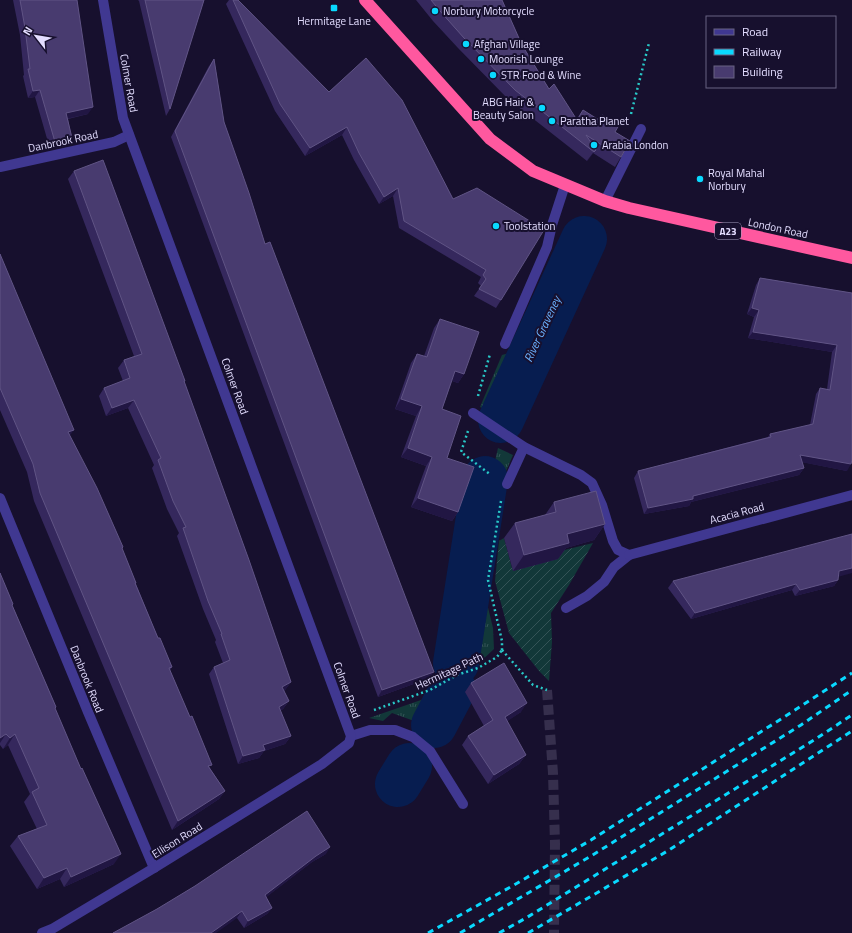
<svg xmlns="http://www.w3.org/2000/svg" width="852" height="933" viewBox="0 0 852 933" font-family="'Titillium Web',sans-serif">
	<style>
		.grass { fill: url(#grass-tufts) }
		.garden { fill: url(#garden-furrows) }
		.lines { fill: none; stroke-linecap: round; stroke-linejoin: round }
		.river { stroke: #071d50; stroke-width: 46 }
		.street-tunnel { stroke: #362f4d; stroke-width: 10; stroke-dasharray: 10 5; stroke-linecap: butt }
		.path { stroke: #28c9c8; stroke-width: 2.5; stroke-dasharray: 2 3; stroke-linecap: butt }
		.lane { stroke: #403891; stroke-width: 10 }
		.street { stroke: #403891; stroke-width: 10 }
		.highway { stroke: #ff589f; stroke-width: 12 }
		.rail { stroke: #09d9ff; stroke-width: 3; stroke-dasharray: 6 5; stroke-linecap: butt }
		.wall { fill: #35285d }
		.shaded-wall { fill: #211643 }
		.building { fill: #483b6f; stroke: #605485 }
		.poi-dot { fill: #09d9ff; stroke: #17102e; stroke-width: 1.5 }
		.labels { text-anchor: middle; dominant-baseline: central; stroke-width: 4; stroke-linejoin: round; paint-order: stroke }
		.shield { fill: #17102e; stroke: #a6a0c0; stroke-width: 1 }
		.shield-label { font-size: 10px; font-weight: bold; fill: #e3ddff }
		.poi-label { font-size: 11px; fill: #e3ddff; stroke: #17102e; text-anchor: start }
		.street-label { font-size: 11px; fill: #e3ddff; stroke: #17102e }
		.water-label { font-size: 12px; font-style: italic; fill: #6bb2ff; stroke: #17102e }
	</style>
	<defs>
		<pattern id="grass-tufts" width="24" height="20" patternUnits="userSpaceOnUse"><rect width="24" height="20" fill="#123839"/><path d="M3 7l-1-3M5 7V3M7 7l1-3M15 17l-1-3M17 17v-4M19 17l1-3" fill="none" stroke="#345457"/></pattern>
		<pattern id="garden-furrows" width="10" height="10" patternUnits="userSpaceOnUse"><rect width="10" height="10" fill="#123839"/><path d="M-1 1l2-2M0 10L10 0M9 11l2-2" fill="none" stroke="#345457"/></pattern>
	</defs>
	<rect width="100%" height="100%" fill="#17102e"/>
	<g class="grass">
		<path d="M529 347 499 416 480 407 502 355Z"/>
		<path d="M498 448 513 455 500 485 494 512 482 583 493 628 494 649 479 663 463 667C472 594 481 520 498 448Z"/>
		<path d="M447 691 428 726 392 713 383 721 369 718Z"/>
	</g>
	<path class="garden" d="M504 538 512 568 556 552 593 543 569 585 551 613 552 642 549 681 539 671 509 633 495 581 499 541Z"/>
	<g class="lines">
		<g class="river">
			<path d="M501 420 584 239"/>
			<path d="M456 663 485 479"/>
			<path d="M434 725 453 689"/>
			<path d="M398 784 409 766"/>
		</g>
		<path class="street-tunnel" d="M547 690 553 773 555 844 554 933"/>
		<g class="path">
			<path d="M631 114 649 43"/>
			<path d="M478 396 490 354"/>
			<path d="M468 431 461 452 491 475"/>
			<path d="M501 501 488 580 502 641V650"/>
			<path d="M502 650 533 685 547 690"/>
			<path d="M374 710 430 690 457 675 478 668 497 657 502 650"/>
		</g>
		<g class="lane">
			<path d="M605 201 641 129"/>
			<path d="M505 344 547 247 552 225 565 185"/>
			<path d="M473 413 524 447 581 475 592 483 602 505 613 541 618 550 629 555 614 567 604 582 587 596 566 608"/>
			<path d="M507 484 524 447"/>
			<path d="M351 736 370 730H395L413 737 430 751 463 804"/>
		</g>
		<g class="street">
			<path d="M0 167 114 142 129 135"/>
			<path d="M0 498 88 712 154 868"/>
			<path d="M629 555 852 495"/>
			<path d="M42 933 52 929 154 868 322 764 349 743 351 736 123 118 103 0"/>
		</g>
		<path class="highway" d="M365 0 490 139 533 171 605 201 629 208 852 258"/>
		<g class="rail">
			<path d="M428 933 514 885 591 840 792 712 852 673"/>
			<path d="M460 933 591 856 801 725 852 690"/>
			<path d="M499 933 526 918 814 740 852 715"/>
			<path d="M528 933 595 894 669 850 852 731"/>
		</g>
	</g>
	<g class="wall">
		<path d="M13 0H77L88 114 68 119 72 138 66 146 50 149 35 97 28 98 23 76 24 75 20 35Z"/>
		<path d="M138 0H204L170 109 166 116 139 1Z"/>
		<path d="M229 0H238L329 92 402 100 501 300 496 308 474 296 481 286 478 283 481 277 399 228 393 196 379 204 354 160 342 135 305 156 275 111 226 4Z"/>
		<path d="M416 0H502L522 45 549 89 577 119 583 110 615 132 621 157 615 167 593 153 587 161 508 99 458 48 433 21Z"/>
		<path d="M214 59 224 122 265 244 430 678 378 697 171 137 209 66Z"/>
		<path d="M74 171 185 381 184 382 291 682 285 690 284 691 289 701 283 709 280 711 291 736 285 744 264 751 259 758 238 764 209 674 214 667 223 663 215 642 216 640 203 609 177 536 179 533 167 509 152 468 154 465 128 408 106 416 99 396 104 388 123 381 118 368 124 360 134 356 68 179Z"/>
		<path d="M0 254 70 436 122 549 136 583V584L158 638 172 667 170 670 210 768 225 791 219 799 172 830 34 501 27 472 0 410Z"/>
		<path d="M760 278 852 293 847 471 802 462 804 468 799 475 691 502 689 506 644 514 634 478 638 471 768 437 770 434 810 425 816 394 820 388 827 389 832 352 748 338 754 317 747 314 756 285Z"/>
		<path d="M440 319 464 374 458 383 452 381 442 409 447 458 458 512 452 521 411 507 426 466 401 457 416 416 395 409 411 363 417 354 424 356 434 328Z"/>
		<path d="M554 502 605 524 594 540 566 548 558 559 513 571 504 538 515 523 545 515Z"/>
		<path d="M0 573 12 605 56 707 55 709 114 864 64 887 60 879 37 889 10 846 18 836 37 829 24 802 30 794 8 745 3 749 0 745Z"/>
		<path d="M838 577V580L834 586 795 596 792 590 691 619 668 588 673 581Z"/>
		<path d="M471 683 521 712 507 721 526 755 519 764 488 784 462 745 468 736 484 726 465 692Z"/>
		<path d="M326 854 312 862 266 897 272 908 267 914 244 928 237 918 113 933Z"/>
	</g>
	<g class="shaded-wall">
		<path d="M40 90 35 97 28 98 33 91Z"/>
		<path d="M93 107 88 114 61 120 66 113Z"/>
		<path d="M347 127 342 135 305 156 310 148Z"/>
		<path d="M72 138 66 146 50 149 55 142Z"/>
		<path d="M596 150 589 159 587 161 594 152Z"/>
		<path d="M398 188 393 196 379 204 384 197Z"/>
		<path d="M752 308 759 310 754 317 747 314Z"/>
		<path d="M753 332 837 345 832 352 748 338Z"/>
		<path d="M455 371 464 374 458 383 449 380Z"/>
		<path d="M401 399 422 406 416 416 395 409Z"/>
		<path d="M134 400 128 408 106 416 112 408Z"/>
		<path d="M74 430 68 438V432Z"/>
		<path d="M408 448 432 457 426 466 401 457Z"/>
		<path d="M800 455 851 464 847 471 796 461Z"/>
		<path d="M804 468 799 475 691 502 689 506 644 514 648 508Z"/>
		<path d="M418 498 458 512 452 521 411 507Z"/>
		<path d="M605 524 594 540 566 548 558 559 513 571 524 555 567 534Z"/>
		<path d="M852 568V573L834 578 839 571Z"/>
		<path d="M838 580 834 586 795 596 800 590Z"/>
		<path d="M796 584 792 590 691 619 695 613Z"/>
		<path d="M434 672 430 678 378 697 382 690Z"/>
		<path d="M291 682 285 690 276 695 282 687Z"/>
		<path d="M289 701 283 709 273 715 279 707Z"/>
		<path d="M527 703 521 712 499 727 505 717Z"/>
		<path d="M6 734 0 743V738Z"/>
		<path d="M15 734 8 745 3 749 10 738Z"/>
		<path d="M291 736 285 744 264 751 259 758 238 764 243 756 263 745Z"/>
		<path d="M526 755 519 764 488 784 494 775Z"/>
		<path d="M225 791 219 799 172 830 178 821Z"/>
		<path d="M330 847 326 854 312 862 260 902 265 895 316 856Z"/>
		<path d="M121 854 114 864 64 887 71 877Z"/>
		<path d="M67 868 60 879 37 889 44 878Z"/>
		<path d="M272 908 267 914 244 928 248 921Z"/>
		<path d="M242 911 237 918 216 933H211Z"/>
	</g>
	<g class="building">
		<path d="M20 0H77L93 107 66 113 72 138 55 142 40 90 33 91 28 69H30L25 28Z"/>
		<path d="M145 0H204L170 109Z"/>
		<path d="M233 0H238L329 92 366 58 402 100 453 199 477 188 544 230 501 300 479 289 486 279 483 275 486 270 404 221 398 188 384 197 359 153 347 127 310 148 280 104Z"/>
		<path d="M431 0H502L522 45 549 89 554 84 577 120 583 110 599 120 602 115 619 125 615 132 630 141 621 157 586 135 596 150 594 152 515 90 464 38 440 11Z"/>
		<path d="M214 59 224 122 249 193 265 244 270 242 434 672 382 690 175 131Z"/>
		<path d="M103 160 185 381H184L249 560 291 682 282 687 289 701 279 707 291 736 263 745 265 750 243 756 214 667 230 660 221 634H222L208 601 183 528 186 527 173 501 158 460 161 458 134 400 112 408 104 388 130 378 124 360 142 354 74 171Z"/>
		<path d="M0 254 74 430 68 432 97 488 123 547 122 548 136 583H135L158 638H160L172 667 169 668 190 717 192 716 212 765 208 766 225 791 178 821 40 493 33 464 0 388Z"/>
		<path d="M760 278 852 293V460L851 464 800 455 804 468 693 496V499L648 508 638 471 771 437 770 434 813 424 820 388 830 390 837 345 753 332 759 310 752 308Z"/>
		<path d="M440 319 479 332 464 374 455 371 442 409 461 416 447 458 474 467 458 512 418 498 432 457 408 448 422 406 401 399 417 354 427 357Z"/>
		<path d="M596 491 605 524 567 534 569 543 524 555 515 523 556 512 554 502Z"/>
		<path d="M852 534V568L839 571 838 580 800 590 796 584 695 613 673 581Z"/>
		<path d="M0 573 13 604 12 605 56 707 55 708 81 769 82 768 121 854 71 877 67 868 44 878 18 836 47 825 32 792 39 788 15 734 10 738 6 734 0 738Z"/>
		<path d="M504 663 527 703 505 717 526 755 494 775 468 736 493 720 471 683Z"/>
		<path d="M307 811 330 847 316 856 265 895 272 908 248 921 242 911 211 933H113L157 909 195 886Z"/>
	</g>
	<g class="poi-dot">
		<rect x="330" y="4" width="8" height="8" rx="2"/>
		<circle cx="435" cy="11" r="4"/>
		<circle cx="466" cy="44" r="4"/>
		<circle cx="481" cy="59" r="4"/>
		<circle cx="493" cy="75" r="4"/>
		<circle cx="542" cy="108" r="4"/>
		<circle cx="552" cy="121" r="4"/>
		<circle cx="594" cy="145" r="4"/>
		<circle cx="700" cy="179" r="4"/>
		<circle cx="496" cy="226" r="4"/>
	</g>
	<g class="labels">
		<rect class="shield" x="715" y="223" width="26" height="16" rx="3"/>
		<g class="shield-label">
			<text x="728" y="231">A23</text>
		</g>
		<g class="poi-label">
			<text x="443" y="11">Norbury Motorcycle</text>
			<text x="334" y="21" text-anchor="middle">Hermitage Lane</text>
			<text x="474" y="44">Afghan Village</text>
			<text x="489" y="59">Moorish Lounge</text>
			<text x="501" y="75">STR Food &amp; Wine</text>
			<text x="534" y="102" text-anchor="end">ABG Hair &amp;<tspan x="534" dy="13">Beauty Salon</tspan></text>
			<text x="560" y="121">Paratha Planet</text>
			<text x="602" y="145">Arabia London</text>
			<text x="708" y="173">Royal Mahal<tspan x="708" dy="13">Norbury</tspan></text>
			<text x="504" y="226">Toolstation</text>
		</g>
		<g class="street-label">
			<text transform="translate(129 83) rotate(80)">Colmer Road</text>
			<text transform="translate(63 141) rotate(-12)">Danbrook Road</text>
			<text transform="translate(778 228) rotate(12)">London Road</text>
			<text transform="translate(235 386) rotate(70)">Colmer Road</text>
			<text transform="translate(737 513) rotate(-15)">Acacia Road</text>
			<text transform="translate(449 671) rotate(-25)">Hermitage Path</text>
			<text transform="translate(87 679) rotate(68)">Danbrook Road</text>
			<text transform="translate(347 690) rotate(70)">Colmer Road</text>
			<text transform="translate(177 840) rotate(-32)">Ellison Road</text>
		</g>
		<g class="water-label">
			<text transform="translate(542 329) rotate(-65)">River Graveney</text>
		</g>
	</g>
	<rect x="706" y="16" width="130" height="72" fill="#17102e" stroke="#696282"/>
	<rect x="714" y="29" width="20" height="6" fill="#403891" stroke="#696282"/>
	<text x="742" y="36" font-size="12" fill="#e3ddff">Road</text>
	<rect x="714" y="49" width="20" height="6" fill="#09d9ff" stroke="#696282"/>
	<text x="742" y="56" font-size="12" fill="#e3ddff">Railway</text>
	<rect x="714" y="66" width="20" height="12" fill="#483b6f" stroke="#696282"/>
	<text x="742" y="76" font-size="12" fill="#e3ddff">Building</text>
	<g transform="translate(36 36) rotate(301)" stroke="#17102e" stroke-width="3" paint-order="stroke">
	<path d="M0-3L7 15L0 10L-7 15Z" fill="#e3ddff"/>
	<text y="-6" font-size="11" font-weight="bold" text-anchor="middle" fill="#e3ddff">N</text>
	</g>
</svg>
